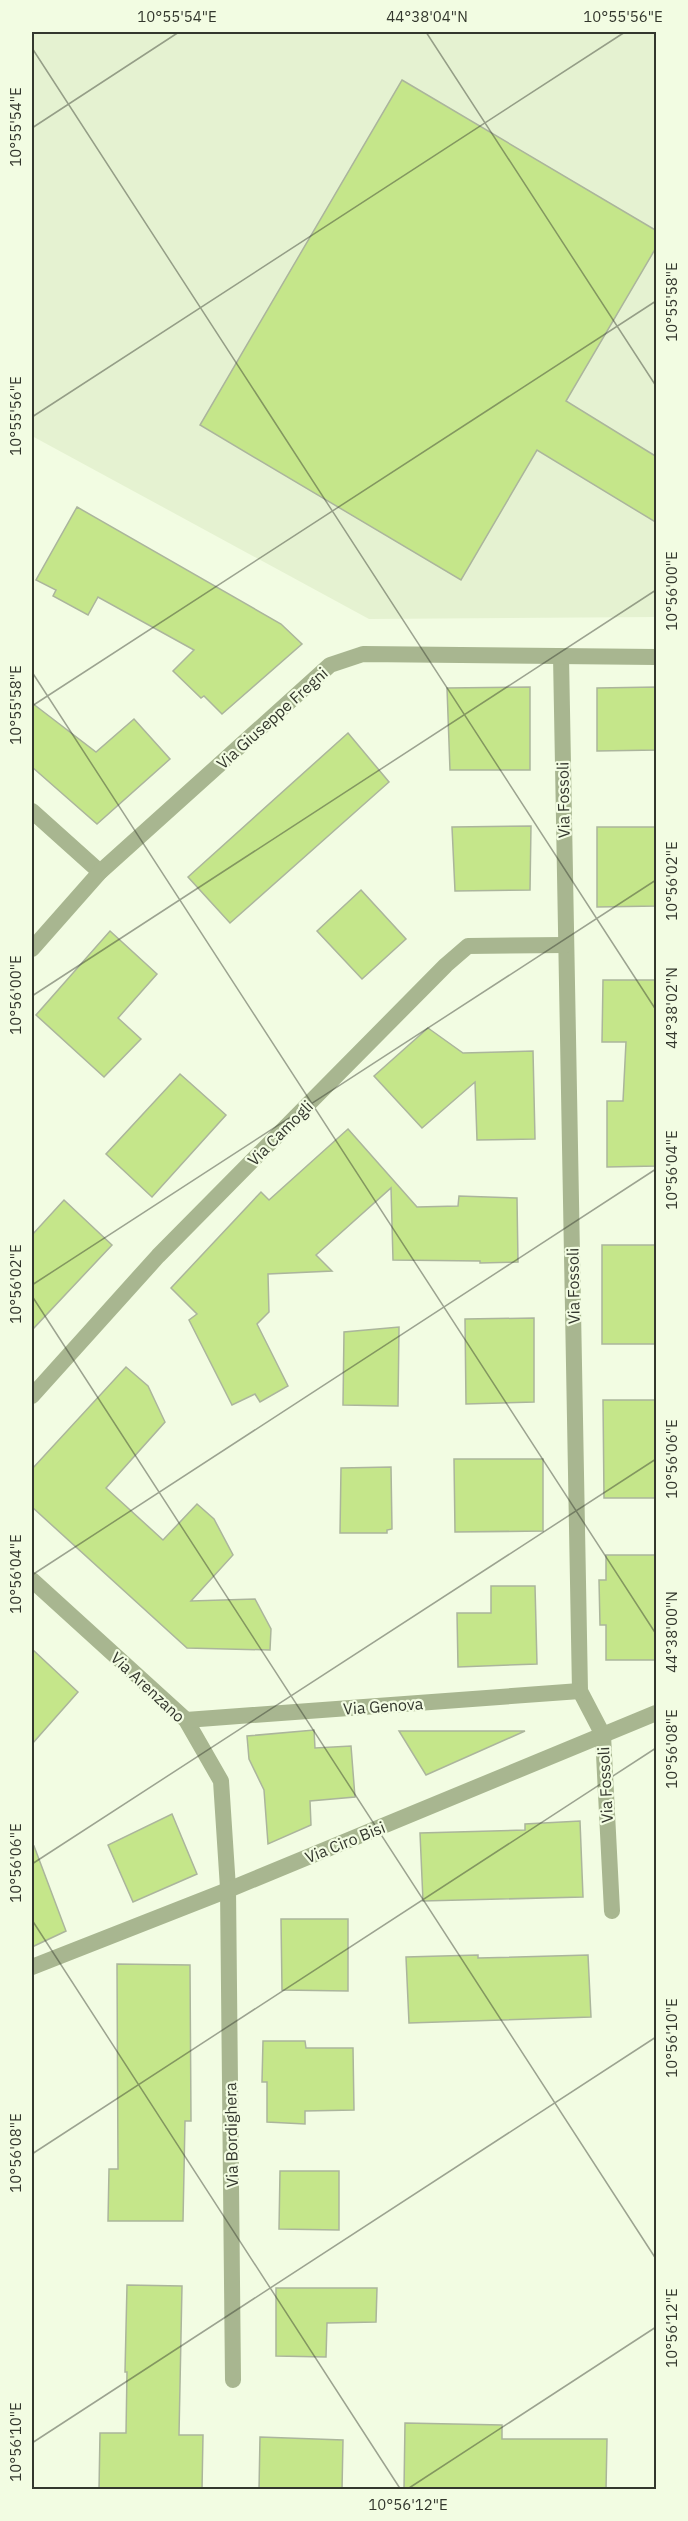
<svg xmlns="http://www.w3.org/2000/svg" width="688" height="2521" viewBox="0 0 688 2521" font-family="'IBM Plex Sans',sans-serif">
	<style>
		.built { fill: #e5f2d1 }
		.building { fill: #c5e68a; stroke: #abb59c; stroke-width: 1.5 }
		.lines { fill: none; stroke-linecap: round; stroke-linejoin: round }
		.minor { stroke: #a8b690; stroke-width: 16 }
		.ticks { fill: none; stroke: #33372d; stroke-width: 1.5; stroke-opacity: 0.45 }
		.labels { text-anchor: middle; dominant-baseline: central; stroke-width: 4.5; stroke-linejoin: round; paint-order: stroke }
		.street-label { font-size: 16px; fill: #33372d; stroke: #f2fce2 }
		.neatline { fill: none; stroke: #33372d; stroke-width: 2 }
		.ticks-label { font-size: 15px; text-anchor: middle; fill: #33372d }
	</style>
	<rect width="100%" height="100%" fill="#f2fce2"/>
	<path class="built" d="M32 32H656V617L369 619 32 436Z"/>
	<g class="building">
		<path d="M402 80 657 231V246L566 401 657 457V523L537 450 461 580 200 425Z"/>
		<path d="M77 507 281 624 302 644 222 714 204 696 201 698 173 671 194 650 98 597 88 615 53 596 56 590 36 580Z"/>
		<path d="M530 687V770H450L447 688Z"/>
		<path d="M657 687V750L597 751V688Z"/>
		<path d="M32 703 96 752 134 719 170 759 97 824 32 767Z"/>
		<path d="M348 733 389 782 230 923 188 877Z"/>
		<path d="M531 826 530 890 455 891 452 827Z"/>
		<path d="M597 827H657V906L597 907Z"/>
		<path d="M361 890 406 939 362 979 317 931Z"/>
		<path d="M110 931 157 974 118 1018 141 1039 104 1077 36 1015Z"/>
		<path d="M603 980H657V1166L607 1167V1101H623L626 1042H602Z"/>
		<path d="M428 1028 463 1053 533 1051 535 1139 477 1140 475 1082 422 1128 374 1076Z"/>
		<path d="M180 1074 226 1115 152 1197 106 1154Z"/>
		<path d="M348 1129 417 1207 458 1206 459 1196 517 1198 518 1262 480 1263V1261L393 1260 391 1188 316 1255 332 1271 268 1274 269 1312 257 1324 288 1386 260 1402 255 1394 232 1405 189 1320 197 1314 171 1288 261 1192 269 1200Z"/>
		<path d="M64 1200 112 1245 32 1330V1235Z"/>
		<rect x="602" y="1245" width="55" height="99"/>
		<path d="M534 1318V1402L466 1404 465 1319Z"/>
		<path d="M399 1327 398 1406 343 1405 344 1332Z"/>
		<path d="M126 1367 148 1386 165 1422 106 1488 163 1540 197 1504 214 1519 233 1555 191 1601 255 1599 271 1629 270 1650 187 1648 32 1507V1469Z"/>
		<path d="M603 1400H657V1498H604Z"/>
		<path d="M454 1459H543V1531L455 1532Z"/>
		<path d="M391 1467 392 1529 387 1530V1533H340L341 1468Z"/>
		<path d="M606 1555H657L656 1660H606V1625H600L599 1580H606Z"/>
		<path d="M491 1586H535L537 1664 458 1667 457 1613H491Z"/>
		<path d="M32 1649 78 1692 32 1744Z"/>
		<path d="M314 1730 315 1748 351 1746 355 1797 310 1801 311 1825 268 1844 264 1790 249 1759 247 1736Z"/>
		<path d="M399 1731H525L426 1775Z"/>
		<path d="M172 1814 197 1874 133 1902 108 1845Z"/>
		<path d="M580 1821 583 1897 423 1901 420 1833 525 1830V1824Z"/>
		<path d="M34 1846 66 1931 32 1947V1847Z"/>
		<path d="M281 1919H348V1991L282 1990Z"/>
		<path d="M478 1955V1958L588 1955 591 2017 409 2023 406 1957Z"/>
		<path d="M117 1964 190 1965 191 2121H185L183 2221H108L109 2169H118Z"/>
		<path d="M263 2041H305L306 2048H353L354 2110 305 2111V2124L267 2122V2082H262Z"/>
		<path d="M280 2171H339V2230L279 2229Z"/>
		<path d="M127 2285 182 2286 179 2435H203L202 2490H99L100 2433H126L127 2372H125Z"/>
		<path d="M276 2288H377L376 2322 327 2323 326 2357 276 2356Z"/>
		<path d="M405 2423 502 2425V2439H607L606 2490H404Z"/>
		<path d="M260 2437 343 2440 342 2490H259Z"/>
	</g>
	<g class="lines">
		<g class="minor">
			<path d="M561 656 580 1691 603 1735 612 1911"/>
			<path d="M32 811 100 872"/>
			<path d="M32 949 100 872 330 665 363 654 656 657"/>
			<path d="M32 1396 158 1256 446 965 468 946 565 945"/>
			<path d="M32 1580 186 1720 221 1781 228 1888 233 2380"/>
			<path d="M186 1720 580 1691"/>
			<path d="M32 1967 228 1890 656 1713"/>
		</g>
	</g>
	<path class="ticks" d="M426 32 656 386M32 48 656 1010M32 128 179 32M32 417 625 32M32 672 656 1634M32 706 656 301M32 996 656 590M32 1285 656 880M32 1296 656 2259M32 1575 656 1169M32 1864 656 1459M32 1920 401 2490M32 2154 656 1748M32 2443 656 2037M406 2490 656 2327"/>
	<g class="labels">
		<g class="street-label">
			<text transform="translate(272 718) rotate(-42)">Via Giuseppe Fregni</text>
			<text transform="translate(563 800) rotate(-91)">Via Fossoli</text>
			<text transform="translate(280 1133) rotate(-45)">Via Camogli</text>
			<text transform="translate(573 1286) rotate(-91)">Via Fossoli</text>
			<text transform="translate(148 1687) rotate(43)">Via Arenzano</text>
			<text transform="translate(383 1706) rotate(-4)">Via Genova</text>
			<text transform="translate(605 1785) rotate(-93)">Via Fossoli</text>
			<text transform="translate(345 1842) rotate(-22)">Via Ciro Bisi</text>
			<text transform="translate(231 2135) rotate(-91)">Via Bordighera</text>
		</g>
	</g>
	<rect width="688" height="2521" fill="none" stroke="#f2fce2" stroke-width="66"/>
	<rect x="33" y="33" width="622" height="2455" class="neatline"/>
	<g class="ticks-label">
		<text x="177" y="22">10°55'54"E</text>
		<text x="427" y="22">44°38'04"N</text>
		<text x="623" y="22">10°55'56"E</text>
		<text transform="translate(16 127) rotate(-90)" y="5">10°55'54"E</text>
		<text transform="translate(672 302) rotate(-90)" y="5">10°55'58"E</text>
		<text transform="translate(16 416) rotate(-90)" y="5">10°55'56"E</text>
		<text transform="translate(672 591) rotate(-90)" y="5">10°56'00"E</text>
		<text transform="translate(16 705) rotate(-90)" y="5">10°55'58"E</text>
		<text transform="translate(672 881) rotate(-90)" y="5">10°56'02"E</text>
		<text transform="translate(16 995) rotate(-90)" y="5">10°56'00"E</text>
		<text transform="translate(672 1008) rotate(-90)" y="5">44°38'02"N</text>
		<text transform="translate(672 1170) rotate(-90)" y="5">10°56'04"E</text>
		<text transform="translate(16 1284) rotate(-90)" y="5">10°56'02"E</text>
		<text transform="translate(672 1459) rotate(-90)" y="5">10°56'06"E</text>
		<text transform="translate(16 1574) rotate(-90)" y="5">10°56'04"E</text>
		<text transform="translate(672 1632) rotate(-90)" y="5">44°38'00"N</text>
		<text transform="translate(672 1749) rotate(-90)" y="5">10°56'08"E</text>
		<text transform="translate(16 1863) rotate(-90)" y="5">10°56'06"E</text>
		<text transform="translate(672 2038) rotate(-90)" y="5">10°56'10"E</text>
		<text transform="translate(16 2153) rotate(-90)" y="5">10°56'08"E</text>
		<text transform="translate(672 2328) rotate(-90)" y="5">10°56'12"E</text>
		<text transform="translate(16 2442) rotate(-90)" y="5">10°56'10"E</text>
		<text x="408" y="2510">10°56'12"E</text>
	</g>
</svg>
